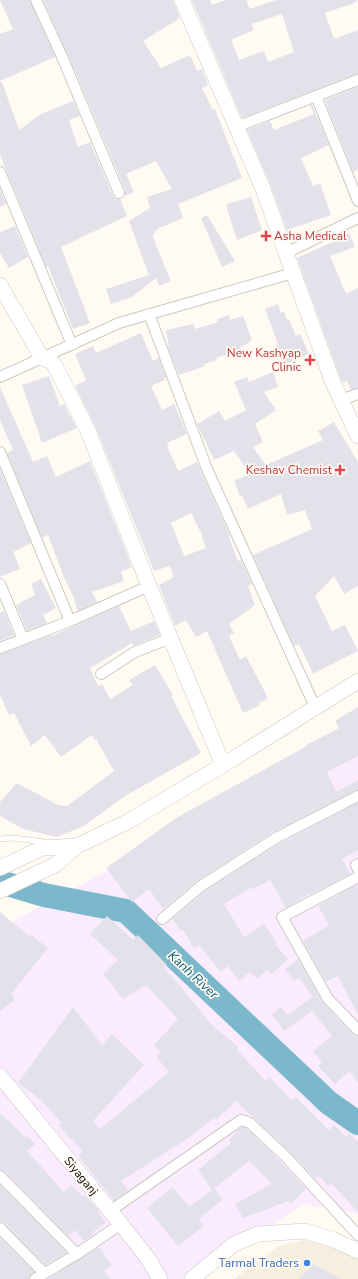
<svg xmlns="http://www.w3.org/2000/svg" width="358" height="1279" viewBox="0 0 358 1279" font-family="'Nunito Sans',sans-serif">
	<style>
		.built { fill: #f6efe0 }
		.industrial { fill: #fbebfe }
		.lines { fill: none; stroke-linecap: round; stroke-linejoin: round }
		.river { stroke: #7bb8cb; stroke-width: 24 }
		.building { fill: #e3e2eb; fill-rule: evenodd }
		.lane-casing { stroke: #ccc9c0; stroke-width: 6 }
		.street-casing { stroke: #ccc9c0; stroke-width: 12 }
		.secondary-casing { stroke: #ccc9c0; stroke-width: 16 }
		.lane { stroke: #fff; stroke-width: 5 }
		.street { stroke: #fff; stroke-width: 10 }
		.secondary { stroke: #fff; stroke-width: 15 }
		.health-dot { fill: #e0444e; stroke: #fffbf3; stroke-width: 1.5 }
		.shop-dot { fill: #3f7fe0; stroke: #fffbf3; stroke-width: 1.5 }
		.labels { text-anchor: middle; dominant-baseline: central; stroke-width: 3.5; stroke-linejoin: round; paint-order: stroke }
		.health-label { font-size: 12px; fill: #be3a42; stroke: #fffbf3; text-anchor: end }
		.street-label { font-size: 12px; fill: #0e0d0a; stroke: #fffbf3 }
		.shop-label { font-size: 12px; fill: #366cbe; stroke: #fffbf3; text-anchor: end }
		.water-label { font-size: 13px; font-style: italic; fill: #0c5f73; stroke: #fffbf3 }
	</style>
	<rect width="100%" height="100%" fill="#fffbf3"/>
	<path class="built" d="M336 1232 358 1245V1279H234L279 1246Z"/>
	<path class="industrial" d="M358 728V1214L305 1204 182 1279H0V928L188 828Z"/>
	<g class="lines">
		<path class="river" d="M0 882 44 895 126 911 329 1103 358 1123"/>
	</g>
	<g class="building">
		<path d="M0 0H30L55 57 0 81V34L13 29Z"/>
		<path d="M43 0H173L180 18 143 41 161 68 190 55 197 71 202 69 208 85 202 88 213 110 215 109 242 178 178 204 183 218 157 229 153 236 155 243 171 281 159 286 156 278 132 297 111 304 106 289 149 275 129 221 150 208 147 197 172 189 156 161 126 174 134 192 125 196V190L81 85Z"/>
		<path d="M192 0H210L212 5 225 0H246L250 9 276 0H357V2L325 13 334 39 358 30V74L242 118ZM282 14 294 52 268 62 264 51 239 60 231 40 254 30 251 24Z"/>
		<path d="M0 82H2L19 130 41 114 73 101 80 116 69 120 78 147 90 142 113 196 115 198 120 199 127 216 61 247 90 323 73 329 48 266 46 267 0 155Z"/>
		<path d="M358 87V170L353 172 325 100Z"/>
		<path d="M310 105H312L329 145 301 158 313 186 320 183 331 215 287 230 271 186 247 130 270 121 274 130 314 114Z"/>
		<path d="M0 189 6 204 0 207Z"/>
		<path d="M251 197 262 230 237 240 227 209V204Z"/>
		<path d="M207 215 235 261 222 267 201 218Z"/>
		<path d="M15 226 28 257 9 268 0 253V232Z"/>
		<path d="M349 233 355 247 330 256 346 294 358 288V388L351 390 347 381 343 383 341 380 297 258 337 240 336 238Z"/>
		<path d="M278 304 281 313 284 312 287 320 289 319 296 336 300 334 309 354 284 365 275 346 278 344 265 309Z"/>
		<path d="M229 315 230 320 243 316 252 340 240 348V350L216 358 217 360 204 364 205 366 179 375 169 350 166 330 193 324 195 329 218 322 217 319Z"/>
		<path d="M141 333 153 361 159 358 166 377 164 378 165 380 151 386 162 410 174 404 187 434 167 443 169 446H167L178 471 197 462 230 536 229 537 238 561 241 560 252 584 248 586 255 605 229 624 234 633 229 636 240 660 246 656 268 698 259 703 260 705 243 713 207 631 196 637 186 620 175 626 159 585 174 577 170 566 154 571 96 428 75 386 86 380 75 354 93 346 96 353ZM191 513 203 537 202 538 206 548 184 556 171 523Z"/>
		<path d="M273 372 278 387 264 392 276 410 255 424 263 442 253 447 266 465 323 440 318 431 334 422 358 462V586L344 594 334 576 315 596 332 631 345 625 358 651 313 674 299 644 294 646 253 555 312 529 305 510 287 515 281 494 248 509 242 495 240 496 234 481 250 474 234 451 214 460 197 424 219 411 225 421 246 410 234 382 247 377 249 382Z"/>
		<path d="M49 376 60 406 64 404 77 428 42 443 22 385Z"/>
		<path d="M0 387 33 462 47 456 56 477 90 461 132 567 121 572 124 581 92 592 97 602 78 611 74 600H75L63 575 48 535 42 538 7 453 13 450 0 420Z"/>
		<path d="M0 469 31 543 13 552 20 569 0 577Z"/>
		<path d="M41 579 56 608 43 615 47 623 27 631 16 605 35 595 31 584Z"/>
		<path d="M119 606 131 631 154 621 160 635 133 646 132 643 90 668 98 686 102 684 110 699 133 685 129 680 155 665 173 695 171 696 201 753 125 796 84 826 57 837 23 829 0 816V802L17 783 58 805 67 806 114 771 96 739 95 740 92 735 61 757 45 735 31 746 14 713 9 715 0 695V654L51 635 52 636Z"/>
		<path d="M4 611 14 635 0 641V613Z"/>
		<path d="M358 707V756L327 772 336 792 358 780V790L273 832 197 881 163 909 149 889 132 902 106 868 176 818 307 746 306 745 339 728 335 721Z"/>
		<path d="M358 803V850L342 859 350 874 311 894V893L286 908 270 880 253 889 252 887 224 904 244 937 264 924 277 943 275 944 288 959 271 975 267 970 257 979 250 972 239 981 228 966 221 972 199 945 194 948 183 930 181 931 172 919 205 891 279 844Z"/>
		<path d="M356 885 358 888V1015L338 976 326 982 303 941 329 925 318 906Z"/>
		<path d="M0 912 30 937 31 935 48 948 11 994 15 1000 0 1011Z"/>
		<path d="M107 916 133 940 138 935 167 965 164 968 182 988 210 1023 239 1048 237 1050 266 1081 269 1077 292 1100 296 1097 329 1130 334 1125 346 1137 349 1133 358 1142V1212L331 1183 328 1186 319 1176 316 1179 290 1152 236 1101 216 1120 214 1118 187 1139 121 1181 128 1190 114 1201 78 1155 83 1151 58 1125 61 1122 41 1100 18 1083 73 1007 102 1045 112 1034 144 1065 93 1121 100 1129 169 1072 157 1058 160 1052 154 1045 178 1019 146 985 123 999 103 974 118 960 90 934Z"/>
		<path d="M298 959 323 1003 353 1035 358 1037V1082L349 1071 335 1084 318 1066 322 1062 313 1051 332 1036 312 1011 284 1031 272 1014 281 1007 287 1015 313 997 299 978 294 981 285 969Z"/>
		<path d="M0 1113 26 1138 28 1136 35 1144 27 1151 64 1192 71 1185 83 1197 85 1195 100 1212 99 1213 106 1222 92 1233 93 1235 84 1241 75 1230 68 1236 5 1171 0 1170Z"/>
		<path d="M242 1127 247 1129 281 1162 306 1189 291 1204 289 1201 243 1218 235 1204 272 1184 249 1161 212 1190 198 1170 231 1143 229 1140Z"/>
		<path d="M0 1185 60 1246 66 1253 45 1265 5 1223 0 1222Z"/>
		<path d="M173 1187 189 1207 214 1188 223 1199 199 1219 204 1226 178 1246 147 1208Z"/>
		<path d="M0 1237 34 1272 30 1276 29 1279H0Z"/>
		<path d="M99 1247 112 1265 104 1271 110 1279H48Z"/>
		<path d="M314 1264 340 1279H299Z"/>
	</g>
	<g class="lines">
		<defs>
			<path id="lane" d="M0 839 13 838 44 842"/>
			<g id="street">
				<path d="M36 0 63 59 119 193"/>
				<path d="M316 96 358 201"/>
				<path d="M236 127 358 80"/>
				<path d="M0 172 72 345"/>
				<path d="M286 253 358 218"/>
				<path d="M149 314 207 469 315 707"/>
				<path d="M0 377 119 323 293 273"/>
				<path d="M341 400 358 394"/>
				<path d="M0 452 70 621"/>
				<path d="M0 584 23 639"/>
				<path d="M0 648 70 621 149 586"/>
				<path d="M101 674 135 652 171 638"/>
				<path d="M358 864 356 865 358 869"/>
				<path d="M358 877 282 917 328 999 358 1030"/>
				<path d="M162 919 201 886 276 838 358 796"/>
				<path d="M0 1176 77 1254"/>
				<path d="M110 1211 241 1120 250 1123 286 1157 358 1235"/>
				<path d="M0 1228 44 1273"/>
				<path d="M35 1279 77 1254 121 1224"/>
			</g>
			<g id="secondary">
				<path d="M182 0 263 189 333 383 358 436"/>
				<path d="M0 285 42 358 49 360 54 364 88 431 149 586 223 765"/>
				<path d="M0 868 42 848 77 846"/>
				<path d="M0 891 55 865 77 846 129 821 223 765 358 681"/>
				<path d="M0 1076 121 1224 149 1260 160 1279"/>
				<path d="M192 1279 234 1244 258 1234 306 1231 334 1240 358 1251"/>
			</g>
		</defs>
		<use href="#lane" class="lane-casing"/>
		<use href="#street" class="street-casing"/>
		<use href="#secondary" class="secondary-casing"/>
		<use href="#lane" class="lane"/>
		<use href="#street" class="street"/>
		<use href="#secondary" class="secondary"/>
	</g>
	<g class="health-dot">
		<path d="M264 230h4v4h4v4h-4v4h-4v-4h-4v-4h4z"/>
		<path d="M308 354h4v4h4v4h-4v4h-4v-4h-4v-4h4z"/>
		<path d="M338 464h4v4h4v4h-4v4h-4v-4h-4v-4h4z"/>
	</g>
	<circle class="shop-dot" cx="307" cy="1263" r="4"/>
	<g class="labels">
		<g class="health-label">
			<text x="274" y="236" text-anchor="start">Asha Medical</text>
			<text x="301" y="353">New Kashyap<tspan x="301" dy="14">Clinic</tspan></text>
			<text x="332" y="470">Keshav Chemist</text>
		</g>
		<g class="street-label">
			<text transform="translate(81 1176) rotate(51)">Siyaganj</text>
		</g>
		<g class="shop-label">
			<text x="299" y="1263">Tarmal Traders</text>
		</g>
		<g class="water-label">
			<text transform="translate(193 975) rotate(43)">Kanh River</text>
		</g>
	</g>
</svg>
